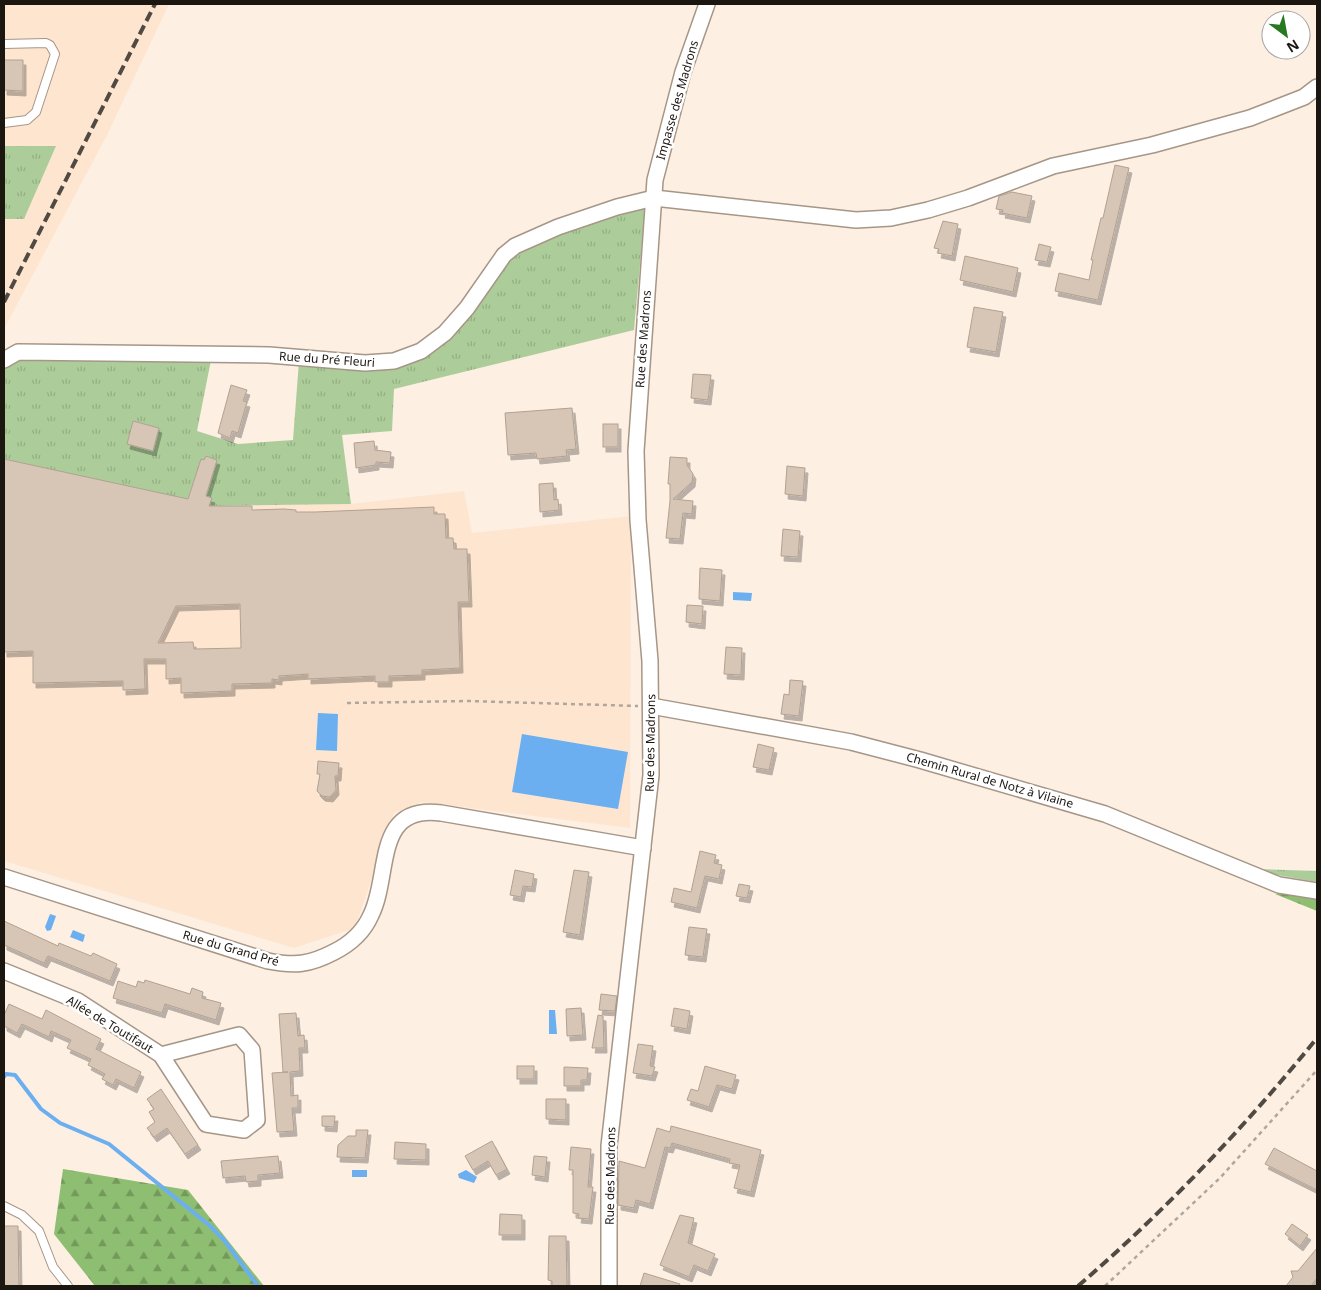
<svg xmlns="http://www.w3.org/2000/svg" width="1321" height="1290" viewBox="0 0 1321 1290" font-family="'Noto Sans',sans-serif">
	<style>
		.built { fill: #fee5d0 }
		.grass { fill: url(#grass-tufts) }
		.forest { fill: url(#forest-firs) }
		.water { fill: #6baff0 }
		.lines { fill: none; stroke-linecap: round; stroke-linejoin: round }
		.stream { stroke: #6baff0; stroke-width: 4 }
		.building { fill: #d7c6b6; stroke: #b1a192; fill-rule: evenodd; filter: url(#shadow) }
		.lane-casing { stroke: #a69687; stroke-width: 10 }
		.street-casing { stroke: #a69687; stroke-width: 18 }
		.path { stroke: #b1a69c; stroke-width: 2.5; stroke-dasharray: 4 4; stroke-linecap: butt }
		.lane { stroke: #fff; stroke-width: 8 }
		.street { stroke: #fff; stroke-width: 15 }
		.rail { stroke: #514a43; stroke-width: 4; stroke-dasharray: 10 5; stroke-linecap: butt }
		.labels { text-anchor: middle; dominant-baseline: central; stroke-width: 5; stroke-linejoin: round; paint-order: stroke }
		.street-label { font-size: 12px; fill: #1c1611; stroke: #fff }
	</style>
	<defs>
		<pattern id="grass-tufts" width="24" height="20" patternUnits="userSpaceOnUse" patternTransform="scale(1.25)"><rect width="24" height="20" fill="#accd99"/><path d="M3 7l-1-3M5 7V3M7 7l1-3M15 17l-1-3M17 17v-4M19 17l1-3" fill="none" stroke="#93af83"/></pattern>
		<pattern id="forest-firs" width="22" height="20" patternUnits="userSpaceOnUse" patternTransform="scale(1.25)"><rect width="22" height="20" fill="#8ebe71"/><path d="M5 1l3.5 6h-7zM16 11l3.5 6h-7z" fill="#73995b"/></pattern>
		<filter id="shadow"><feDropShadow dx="3" dy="5" stdDeviation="0" flood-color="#0004"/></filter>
	</defs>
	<rect width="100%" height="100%" fill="#fdefe2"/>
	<g class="built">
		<path d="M4 4H169L107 135 4 329V219H24L56 146H4Z"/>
		<path d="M4 459 209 506 351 504 464 491 472 533 631 516 630 828 422 802 394 813 355 928 294 948 4 861Z"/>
	</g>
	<g class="grass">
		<path d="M4 146H56L24 219H4Z"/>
		<path d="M637 207 645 210 634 330 394 389 392 431 342 435 351 504 209 506 4 459V369L22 357 211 360 197 431 238 444 293 440 299 361 426 355 521 248Z"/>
		<path d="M1258 869 1317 871V882L1277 875Z"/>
	</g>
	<g class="forest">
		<path d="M1287 892 1317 896V911L1275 894Z"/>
		<path d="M63 1169 188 1190 264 1286H95L54 1234Z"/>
	</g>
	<g class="water">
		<path d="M733 592 752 593 751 601 733 600Z"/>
		<path d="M318 713 338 714 337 751 316 750Z"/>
		<path d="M522 734 628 752 618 809 512 792Z"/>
		<path d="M50 914 56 916 51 930 47 931 45 927Z"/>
		<path d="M73 930 85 935 83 942 70 937Z"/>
		<path d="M549 1010H555L557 1034H549Z"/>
		<rect x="352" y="1170" width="15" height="7"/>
		<path d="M466 1170 477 1177 474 1183 459 1178 458 1174Z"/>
	</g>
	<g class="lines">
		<path class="stream" d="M4 1077 6 1074 15 1075 41 1109 60 1123 109 1144 209 1225 224 1240 258 1286"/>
	</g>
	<g class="building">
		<path d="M4 60H23V91L4 90Z"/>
		<path d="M1115 165 1129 168 1098 300 1055 291 1059 273 1089 280 1093 260H1091L1101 218H1103Z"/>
		<path d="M1012 192 1032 196 1027 218 1002 213 1003 210 996 209 999 196Z"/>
		<path d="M943 221 958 224 952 256 938 253 939 249 934 248Z"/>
		<path d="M1039 244 1051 247 1047 262 1035 260Z"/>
		<path d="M965 256 1018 268 1013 292 960 280Z"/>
		<path d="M974 307 1003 312 996 352 967 347Z"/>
		<path d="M693 374 711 375 708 400 691 398Z"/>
		<path d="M231 385 247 390 243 401 247 402 238 433 232 431 230 438 218 433Z"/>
		<path d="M572 408 576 449 566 450 567 456 537 459 536 453 508 455 505 413Z"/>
		<path d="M133 421 159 428 153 451 127 444Z"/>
		<rect x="603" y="424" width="15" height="23"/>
		<path d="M374 441 375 450 391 452 390 463 376 462V465L356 468 354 443Z"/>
		<path d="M206 456 217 460 206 496 212 498 209 506H252V510L284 509 296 510V512H315L434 507V514H445L446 538H453L454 549H467L469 602H458L460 668 422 670V675L389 676V682H375V676L308 679V674L279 676V680L272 679V683L232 684V691L181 693V678L166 679V659H144L145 689 123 690V681L33 683V651L4 652V459L188 499 201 459 204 460ZM240 604 241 648 194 649 193 642 158 643 176 606Z"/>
		<path d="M670 457 687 458V465L693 474 692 482 673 499 693 501 692 514 683 513 680 539 666 538 670 501V484H668Z"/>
		<path d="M787 466 805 468 803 496 785 494Z"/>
		<path d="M553 483 554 500 558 499 559 510 540 512 539 484Z"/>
		<path d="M783 529 800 531 798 557 781 556Z"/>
		<path d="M700 568 722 570 720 601 699 599Z"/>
		<path d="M687 605 703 606 702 624 686 622Z"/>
		<path d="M726 647 742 648 741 675 724 674Z"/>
		<path d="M790 680 803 681 799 716 781 714 784 694 789 695Z"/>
		<path d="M758 744 774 748 769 770 753 767Z"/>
		<path d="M318 761 339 763 338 776H335L336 790 330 797 322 796 317 791 320 774H317Z"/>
		<path d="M700 851 716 855 714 863 722 865 719 879 705 876 697 908 671 902 674 888 691 892Z"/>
		<path d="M515 870 534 874 532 887 523 886 521 897 510 895Z"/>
		<path d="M574 870 589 872 580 935 563 932Z"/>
		<path d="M739 884 750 886 747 898 736 896Z"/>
		<path d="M4 921 58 946 59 943 91 956 93 953 117 964 110 981 48 956 44 963 4 945Z"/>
		<path d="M689 927 707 929 703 957 685 955Z"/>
		<path d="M145 980 190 994 192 988 203 992 202 998 221 1003 216 1020 165 1004 162 1013 113 998 118 981 136 987 138 981 144 983Z"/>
		<path d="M601 994 617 996 615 1011 599 1010Z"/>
		<path d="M9 1004 42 1019 46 1010 101 1039 96 1049 141 1072 134 1088 116 1079 113 1085 102 1079 105 1074 88 1065 91 1059 67 1048 71 1040 51 1031 49 1037 22 1024 17 1033 4 1026V1015Z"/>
		<path d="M581 1008 583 1035 567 1036 566 1009Z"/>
		<path d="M674 1008 690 1011 687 1029 671 1026Z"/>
		<path d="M296 1013 298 1036 304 1035 305 1048H299L300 1071 290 1072 291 1096 298 1095V1108H292L294 1131 277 1132 272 1073 288 1072H283L279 1014Z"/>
		<path d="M598 1015 603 1016 604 1048H592Z"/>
		<path d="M638 1044 653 1046 650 1066 655 1067 652 1076 633 1073Z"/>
		<rect x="517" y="1066" width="17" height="13"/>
		<path d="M705 1066 736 1075 732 1089 717 1085 709 1107 687 1100 691 1089 698 1091Z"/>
		<path d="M564 1067 588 1068 587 1080H581V1086H564Z"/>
		<path d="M161 1089 198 1145 185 1154 167 1128 154 1137 147 1128 155 1122 149 1112 154 1109 147 1099Z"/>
		<path d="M546 1099H566V1120L546 1119Z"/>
		<path d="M322 1116H335L334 1127 322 1126Z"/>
		<path d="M671 1126 761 1150 751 1192 734 1188 740 1165 729 1163 730 1159 672 1143 670 1148 665 1147 650 1204 636 1200 634 1208 618 1205 619 1161 645 1168 657 1128 670 1132Z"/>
		<path d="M356 1130H368L365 1158 337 1157 338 1145 348 1136H356Z"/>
		<path d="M492 1141 507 1169 496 1175 488 1161 473 1170 465 1156Z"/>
		<path d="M395 1142 426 1144V1160L394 1159Z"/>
		<path d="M571 1147 591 1149 588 1187H593L589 1219 578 1218 579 1214 573 1213V1170H569Z"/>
		<path d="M1274 1148 1317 1171V1190L1265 1164Z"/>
		<path d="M278 1156 280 1173 258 1175V1181L246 1182 245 1176 223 1178 221 1161Z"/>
		<path d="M534 1156 547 1157 545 1177 532 1175Z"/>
		<path d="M500 1214 522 1215V1235H499Z"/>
		<path d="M680 1215 694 1218 688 1243 715 1254 708 1271 694 1265 689 1277 660 1265Z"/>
		<path d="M1292 1224 1308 1235 1300 1246 1285 1234Z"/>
		<path d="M4 1226H18L19 1286H4Z"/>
		<path d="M549 1236H566L567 1286H552V1281L548 1280Z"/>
		<path d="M1317 1248V1278L1311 1286H1286L1293 1277 1291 1271H1298Z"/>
		<path d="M644 1273 680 1284 679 1286H640Z"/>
	</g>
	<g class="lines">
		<defs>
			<g id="lane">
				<path d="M4 44 46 43 50 45 55 54 36 112 27 120 4 123"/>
				<path d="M4 1206 22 1215 39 1231 53 1267 68 1286"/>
			</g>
			<g id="street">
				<path d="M4 360 18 352 269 355 365 363 394 361 421 351 445 333 467 308 504 255 515 246 558 227 617 207 654 198 856 220 891 218 928 210 968 198 1053 166 1152 145 1250 118 1304 97 1317 87"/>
				<path d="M651 706 851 742 920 760 1105 814 1279 885 1317 891"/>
				<path d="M4 877 268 961C295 966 309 965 334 952 350 944 364 931 371 915 391 875 373 804 441 813L643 848"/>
				<path d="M4 971 78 1001 161 1055 206 1124 244 1130 257 1120 252 1050 239 1035 161 1055"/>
				<path d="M609 1286V1146L651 775 650 661 638 520 636 451 655 180 683 72 707 4"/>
			</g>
		</defs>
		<use href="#lane" class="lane-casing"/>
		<use href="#street" class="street-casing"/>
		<g class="path">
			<path d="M347 703 467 701 638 706"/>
			<path d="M1105 1286 1220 1178 1317 1070"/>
		</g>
		<use href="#lane" class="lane"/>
		<use href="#street" class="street"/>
		<g class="rail">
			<path d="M4 302 155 4"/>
			<path d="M1078 1286C1165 1211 1245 1127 1317 1038"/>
		</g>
	</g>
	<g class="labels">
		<g class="street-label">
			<text transform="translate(677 100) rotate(-74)">Impasse des Madrons</text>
			<text transform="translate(643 339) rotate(-86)">Rue des Madrons</text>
			<text transform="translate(327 359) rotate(4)">Rue du Pré Fleuri</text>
			<text transform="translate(650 743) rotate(-89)">Rue des Madrons</text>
			<text transform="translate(990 780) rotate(16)">Chemin Rural de Notz à Vilaine</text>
			<text transform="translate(231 948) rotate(16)">Rue du Grand Pré</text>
			<text transform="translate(110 1024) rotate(31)">Allée de Toutifaut</text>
			<text transform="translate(610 1176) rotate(-89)">Rue des Madrons</text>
		</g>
	</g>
	<rect width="1321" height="1290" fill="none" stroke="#1c1611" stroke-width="10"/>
	<g transform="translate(1286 35) rotate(148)"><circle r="24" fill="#ffffff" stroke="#a4a2a0"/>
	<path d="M0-4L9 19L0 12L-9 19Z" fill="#287822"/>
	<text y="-8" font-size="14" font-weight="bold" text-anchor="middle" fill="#1c1611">N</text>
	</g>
</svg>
